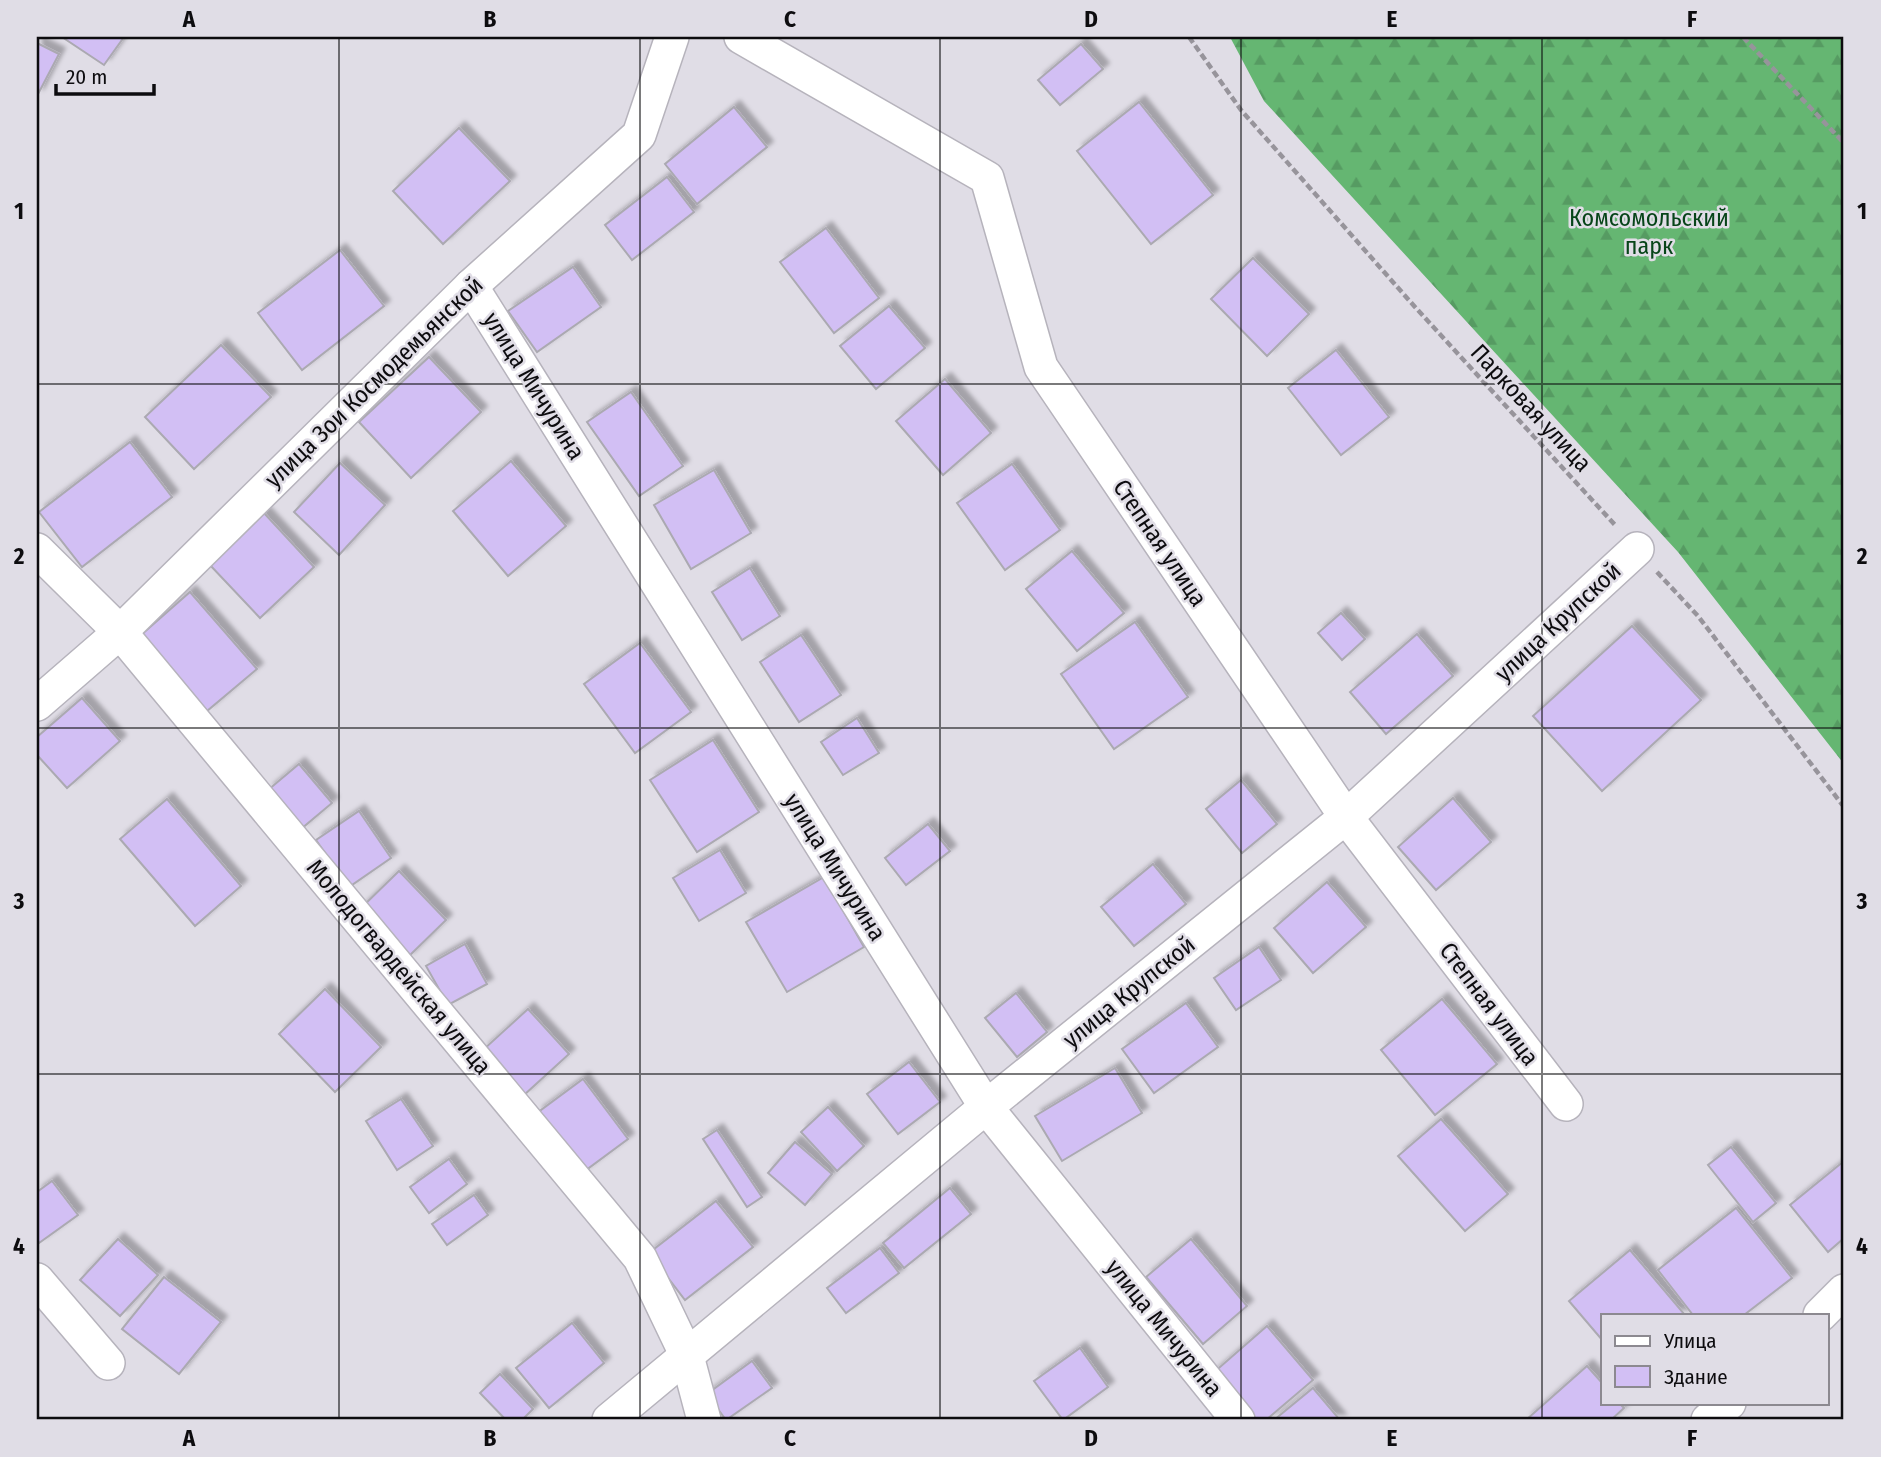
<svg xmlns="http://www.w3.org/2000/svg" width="1881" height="1457" viewBox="0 0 1881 1457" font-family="'Fira Sans Condensed',sans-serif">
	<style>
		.forest { fill: url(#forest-firs) }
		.building { fill: #d2bff4; stroke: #aba9b1; stroke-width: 2; filter: url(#shadow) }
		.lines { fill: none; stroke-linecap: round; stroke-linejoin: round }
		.street-casing { stroke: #b6b3bc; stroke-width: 36 }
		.path { stroke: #97949b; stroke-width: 4.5; stroke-dasharray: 7 3.5; stroke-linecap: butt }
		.street { stroke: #fff; stroke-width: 33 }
		.grid { fill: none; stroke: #0d0c0f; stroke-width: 2; stroke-opacity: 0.55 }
		.labels { text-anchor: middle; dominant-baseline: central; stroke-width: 5; stroke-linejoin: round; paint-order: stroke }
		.park-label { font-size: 24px; fill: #074519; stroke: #e0dde6 }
		.street-label { font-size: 24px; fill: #0d0c0f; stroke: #e0dde6 }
		.neatline { fill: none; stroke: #0d0c0f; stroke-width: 2.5 }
		.grid-label { font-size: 23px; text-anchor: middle; font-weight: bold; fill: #0d0c0f }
	</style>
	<defs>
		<pattern id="forest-firs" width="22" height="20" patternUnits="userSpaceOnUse" patternTransform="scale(1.75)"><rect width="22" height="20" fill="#65b672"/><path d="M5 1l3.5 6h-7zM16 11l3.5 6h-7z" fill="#569b62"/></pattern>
		<filter id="shadow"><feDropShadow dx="6" dy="-6" stdDeviation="2" flood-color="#0004"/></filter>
	</defs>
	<rect width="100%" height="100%" fill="#e0dde6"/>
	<path class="forest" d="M1230 37H1844V764L1678 552 1264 101Z"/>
	<g class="building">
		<path d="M62 37H124L104 65Z"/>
		<path d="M37 43 59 54 37 96Z"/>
		<path d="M1081 44 1103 69 1060 105 1038 80Z"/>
		<path d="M1139 102 1213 195 1151 244 1077 151Z"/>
		<path d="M734 107 767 147 697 204 665 164Z"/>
		<path d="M459 128 510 181 443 244 393 191Z"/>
		<path d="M667 177 694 212 632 260 605 225Z"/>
		<path d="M826 228 879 298 834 333 780 262Z"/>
		<path d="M340 250 384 306 302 370 258 313Z"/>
		<path d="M1253 258 1309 314 1267 356 1211 299Z"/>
		<path d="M573 267 601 307 537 352 508 311Z"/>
		<path d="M889 306 925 348 876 389 840 346Z"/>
		<path d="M221 345 271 397 194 469 145 417Z"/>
		<path d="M1336 350 1389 417 1341 455 1288 388Z"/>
		<path d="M429 357 481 412 411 478 359 422Z"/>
		<path d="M945 379 991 433 943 475 896 421Z"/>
		<path d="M631 392 683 466 639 496 587 422Z"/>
		<path d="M130 442 172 497 82 567 39 512Z"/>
		<path d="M511 461 566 526 508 576 453 511Z"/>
		<path d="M340 463 385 505 339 555 294 512Z"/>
		<path d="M1012 464 1060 530 1005 570 957 503Z"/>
		<path d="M714 470 751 533 691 569 654 505Z"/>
		<path d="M264 513 314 567 260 618 209 564Z"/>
		<path d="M1072 551 1124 613 1077 651 1026 589Z"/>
		<path d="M750 568 780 616 742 640 712 592Z"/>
		<path d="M190 592 257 669 207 711 141 635Z"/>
		<path d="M1341 613 1365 639 1342 660 1318 633Z"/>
		<path d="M1135 622 1188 697 1114 749 1061 674Z"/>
		<path d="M1632 626 1701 700 1602 791 1533 716Z"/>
		<path d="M1417 634 1453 676 1386 734 1350 692Z"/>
		<path d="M801 635 841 695 799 722 760 662Z"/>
		<path d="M640 643 691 712 635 753 584 684Z"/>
		<path d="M82 698 120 741 67 788 37 755V737Z"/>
		<path d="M857 718 879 753 843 775 821 742Z"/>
		<path d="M713 740 759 812 697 852 650 780Z"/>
		<path d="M299 764 332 803 301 829 268 790Z"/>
		<path d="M1241 780 1277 824 1242 853 1206 809Z"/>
		<path d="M1453 798 1491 842 1436 890 1398 847Z"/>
		<path d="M167 799 241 886 195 926 120 839Z"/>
		<path d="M359 811 391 858 349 887 316 840Z"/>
		<path d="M928 824 950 851 906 885 885 858Z"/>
		<path d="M720 850 746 893 699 921 673 878Z"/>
		<path d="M1153 864 1186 904 1134 946 1101 907Z"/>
		<path d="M399 871 446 920 407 958 360 909Z"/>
		<path d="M824 877 864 947 787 992 746 922Z"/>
		<path d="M1327 882 1366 927 1313 973 1274 928Z"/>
		<path d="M465 944 487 984 448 1005 426 966Z"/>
		<path d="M1259 947 1281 980 1236 1010 1214 978Z"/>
		<path d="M325 989 381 1047 335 1092 279 1034Z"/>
		<path d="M1016 993 1047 1032 1017 1057 985 1018Z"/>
		<path d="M1442 999 1497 1064 1435 1115 1381 1050Z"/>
		<path d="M1186 1003 1218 1047 1154 1093 1122 1049Z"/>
		<path d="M528 1009 569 1054 524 1095 483 1050Z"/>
		<path d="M909 1062 940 1102 898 1134 867 1094Z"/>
		<path d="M1115 1068 1142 1113 1062 1161 1035 1116Z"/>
		<path d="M583 1079 628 1139 582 1173 537 1113Z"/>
		<path d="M401 1099 433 1146 397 1170 366 1121Z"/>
		<path d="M828 1107 864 1146 837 1171 801 1132Z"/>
		<path d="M1441 1119 1508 1194 1465 1231 1398 1156Z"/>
		<path d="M717 1130 762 1197 747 1207 703 1139Z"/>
		<path d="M795 1142 832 1174 805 1205 768 1173Z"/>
		<path d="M1731 1147 1776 1203 1753 1222 1708 1165Z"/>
		<path d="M449 1159 467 1184 429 1213 410 1187Z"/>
		<path d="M1844 1161V1238L1828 1252 1790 1205Z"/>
		<path d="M52 1181 78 1215 39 1243 37 1239V1192Z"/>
		<path d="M950 1188 971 1214 904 1268 883 1243Z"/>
		<path d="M474 1195 488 1215 447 1245 432 1224Z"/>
		<path d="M716 1201 753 1247 685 1300 649 1253Z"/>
		<path d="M1736 1208 1792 1278 1744 1315H1693L1658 1270Z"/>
		<path d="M118 1239 158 1275 120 1316 80 1280Z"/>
		<path d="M1191 1239 1247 1306 1203 1344 1146 1277Z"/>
		<path d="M880 1248 899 1273 846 1313 827 1288Z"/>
		<path d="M1630 1250 1685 1315H1603V1341L1569 1301Z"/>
		<path d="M164 1277 221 1322 179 1374 122 1329Z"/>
		<path d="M572 1323 604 1363 549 1408 516 1368Z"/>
		<path d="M1267 1326 1313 1380 1266 1420H1252L1212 1374Z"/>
		<path d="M1080 1348 1108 1387 1063 1420 1034 1381Z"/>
		<path d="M752 1361 772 1388 726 1420 707 1394Z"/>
		<path d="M1587 1366 1603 1384V1403H1619L1624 1408 1611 1420H1526Z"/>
		<path d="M500 1374 533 1409 522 1420H506L480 1393Z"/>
		<path d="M1313 1388 1340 1420H1274Z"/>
	</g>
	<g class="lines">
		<defs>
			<g id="street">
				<path d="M741 37 987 178 1041 367 1346 817 1566 1104"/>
				<path d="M471 286 986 1107 1238 1420"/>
				<path d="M37 550 120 632 640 1258 687 1356 704 1420"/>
				<path d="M37 704 120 632 471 286 639 135 672 37"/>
				<path d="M37 1280 108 1363"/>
				<path d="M1820 1315 1844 1291"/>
				<path d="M609 1420 986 1107 1346 817 1637 549"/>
				<path d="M1708 1420 1729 1403"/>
			</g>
		</defs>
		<use href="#street" class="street-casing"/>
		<g class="path">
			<path d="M1189 37 1241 110 1415 307 1616 526"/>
			<path d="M1743 37 1844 143"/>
			<path d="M1657 572 1698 616 1844 807"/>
		</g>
		<use href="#street" class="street"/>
	</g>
	<path class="grid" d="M339 37V1420M640 37V1420M940 37V1420M1241 37V1420M1542 37V1420M37 384H1844M37 728H1844M37 1074H1844"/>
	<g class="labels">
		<g class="park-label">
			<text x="1649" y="218">Комсомольский<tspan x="1649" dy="28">парк</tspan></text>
		</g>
		<g class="street-label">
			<text transform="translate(374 382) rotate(-44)">улица Зои Космодемьянской</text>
			<text transform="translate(534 386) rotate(58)">улица Мичурина</text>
			<text transform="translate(1531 408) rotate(47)">Парковая улица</text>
			<text transform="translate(1160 543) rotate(56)">Степная улица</text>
			<text transform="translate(1558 622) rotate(-43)">улица Крупской</text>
			<text transform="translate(835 867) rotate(58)">улица Мичурина</text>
			<text transform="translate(399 967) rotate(50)">Молодогвардейская улица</text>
			<text transform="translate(1129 992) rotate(-39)">улица Крупской</text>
			<text transform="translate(1489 1004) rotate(53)">Степная улица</text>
			<text transform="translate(1164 1328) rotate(51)">улица Мичурина</text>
		</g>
	</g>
	<rect width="1881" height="1457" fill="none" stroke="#e0dde6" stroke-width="77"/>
	<rect x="1601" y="1314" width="228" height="91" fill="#e0dde6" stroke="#8c8990" stroke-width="2"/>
	<rect x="1615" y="1336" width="35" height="10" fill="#ffffff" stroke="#8c8990" stroke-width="2"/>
	<text x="1664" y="1348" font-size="21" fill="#0d0c0f">Улица</text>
	<rect x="1615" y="1366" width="35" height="21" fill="#d2bff4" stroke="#8c8990" stroke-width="2"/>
	<text x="1664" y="1384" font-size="21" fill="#0d0c0f">Здание</text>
	<path d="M56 84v10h98v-10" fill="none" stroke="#0d0c0f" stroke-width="3.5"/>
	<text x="66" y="84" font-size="21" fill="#0d0c0f" stroke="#e0dde6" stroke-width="5" paint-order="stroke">20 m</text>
	<rect x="38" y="38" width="1804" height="1380" class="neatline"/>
	<g class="grid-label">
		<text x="189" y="27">A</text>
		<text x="490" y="27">B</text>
		<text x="790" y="27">C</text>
		<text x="1091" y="27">D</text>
		<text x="1392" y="27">E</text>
		<text x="1692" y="27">F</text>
		<text x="19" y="219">1</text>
		<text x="1862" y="219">1</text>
		<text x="19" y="564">2</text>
		<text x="1862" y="564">2</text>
		<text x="19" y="909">3</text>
		<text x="1862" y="909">3</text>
		<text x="19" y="1254">4</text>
		<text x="1862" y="1254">4</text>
		<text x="189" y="1446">A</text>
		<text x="490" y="1446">B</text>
		<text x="790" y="1446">C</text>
		<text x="1091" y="1446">D</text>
		<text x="1392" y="1446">E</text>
		<text x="1692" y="1446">F</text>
	</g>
</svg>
